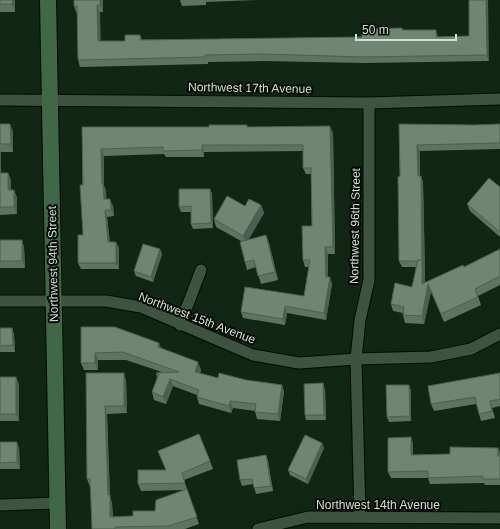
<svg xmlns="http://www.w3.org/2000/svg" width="500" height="529" viewBox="0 0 500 529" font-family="Helvetica,sans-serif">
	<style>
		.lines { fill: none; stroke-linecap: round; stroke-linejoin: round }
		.street-casing { stroke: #000e02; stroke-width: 13 }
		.secondary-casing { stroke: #000e02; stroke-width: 18 }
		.street { stroke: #3e5341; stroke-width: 11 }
		.secondary { stroke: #406747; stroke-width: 16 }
		.wall { fill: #5f7362 }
		.shaded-wall { fill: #4e5e50 }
		.building { fill: #6f8672; stroke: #4e5e50 }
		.labels { text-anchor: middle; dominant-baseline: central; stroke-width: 4; stroke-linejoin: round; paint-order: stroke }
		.street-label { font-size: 12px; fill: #d3dfd4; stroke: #050c06 }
	</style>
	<rect width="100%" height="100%" fill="#122615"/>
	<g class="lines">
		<defs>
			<g id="street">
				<path d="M0 100 369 103 500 99"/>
				<path d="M0 301H106L141 307 253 355 299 363 356 359 431 357 471 349 500 334"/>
				<path d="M180 325 201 270"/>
				<path d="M0 505 57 503"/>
				<path d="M360 517 356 359 360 320 369 280V103"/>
				<path d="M258 529 308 517 500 518"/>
			</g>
			<path id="secondary" d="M48 0 58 529"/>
		</defs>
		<use href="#street" class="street-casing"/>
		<use href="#secondary" class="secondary-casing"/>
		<use href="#street" class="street"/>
		<use href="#secondary" class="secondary"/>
	</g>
	<g class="wall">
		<rect x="0" y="0" width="15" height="12"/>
		<path d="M74 0H103V12H100V41H125L140 35 142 40 362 37 402 28 403 30 438 37 469 36V0L489 61 365 63 263 61 208 62V64L80 67 78 60 77 12H76L74 6Z"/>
		<path d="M180 0H259L206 2V5L182 6Z"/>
		<path d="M0 124 13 131V152H1V173H8L11 180V190H14L17 198V214L0 215Z"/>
		<path d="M399 124 474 125 500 124V149L420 151V176H421L423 182 425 283 464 267 500 249V285L478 296 481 305 444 322 431 292 424 324 405 323 403 315V313L393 311 391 304 412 287 416 267H402L399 261 400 176Z"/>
		<path d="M247 125 248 127 333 133 335 254H328V277L332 284 326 320 287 313 285 325 243 318 241 312 304 296 309 267H305L303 260 312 226 311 174H306L303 168V151L204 152V157H166L164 154 104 156V186L106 190V199L113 206 114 216 107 217 110 242 119 248V269H81L78 263 83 235 82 127H209Z"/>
		<path d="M500 187V237L470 211 467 204Z"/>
		<path d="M210 189 212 194 213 228 193 229 191 224V212H181L179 207Z"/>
		<path d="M261 205 264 213 248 240 266 235 269 243 278 280 261 284 256 267 247 270 245 262 241 241 216 227 214 219 245 206Z"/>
		<path d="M0 240H22L24 248 25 268H0Z"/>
		<path d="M160 249 162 254 153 282 136 276 134 271Z"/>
		<path d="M81 327 161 348 201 370 200 373 218 378 246 380 282 385 284 392 280 421 257 419 255 411 233 408 231 413 199 404 197 397V395L173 386 166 404 154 400 152 392 157 377 156 373 162 372 126 360H98V370H84L81 363Z"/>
		<path d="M0 328H12L14 335 15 352H0Z"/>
		<path d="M86 373 126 380 127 413 107 414 110 497 112 503 113 517 133 516 155 511 186 490 141 491 138 484 166 470 210 461 213 469 184 480 199 524 185 529H92L91 487H90L87 479Z"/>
		<path d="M500 373V406L492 408 495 418 481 421 479 414 476 404 434 411 431 404Z"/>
		<path d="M0 377H16L19 385V421H0Z"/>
		<path d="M325 389 326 420H306L305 415Z"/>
		<path d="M411 390V421L389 422 387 417Z"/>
		<path d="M411 437 413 444V455L450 454 498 448 500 453V485H485L484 483 430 484 428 478H391L388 472Z"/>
		<path d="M0 442 19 448 20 469H0Z"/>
		<path d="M322 443 324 448 308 484 290 475 288 470Z"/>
		<path d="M266 455 268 461 273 491 256 494 253 484 242 486 240 480Z"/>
	</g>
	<g class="shaded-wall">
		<path d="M13 0H15V12L12 4Z"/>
		<path d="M100 0H103V12L100 5Z"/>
		<path d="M486 0H488L489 61 487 55Z"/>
		<path d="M97 5 100 12 101 48 98 41Z"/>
		<path d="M436 30 438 36 439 44 436 37Z"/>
		<path d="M10 124 13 131V152L11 144Z"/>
		<path d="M330 126 333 133 335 254 333 247Z"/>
		<path d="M202 145 204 152V157L202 150Z"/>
		<path d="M417 145 420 151V182L418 176Z"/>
		<path d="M101 149 104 156V186L106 190 107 206 104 199 102 184Z"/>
		<path d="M0 150 1 152V180L0 177Z"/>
		<path d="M8 173 11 180V198L8 190Z"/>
		<path d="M421 176 423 182 425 267 422 261Z"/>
		<path d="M210 189 212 194 213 228 211 223Z"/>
		<path d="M14 190 17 198V214L14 207Z"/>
		<path d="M110 199 113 206 114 216 111 210Z"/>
		<path d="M261 205 264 213 246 244 243 236Z"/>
		<path d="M105 210 107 217 110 248 108 242Z"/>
		<path d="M266 235 269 243 278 280 275 272Z"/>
		<path d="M22 240 24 248 25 268 22 261Z"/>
		<path d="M116 242 119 248V269L116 263Z"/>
		<path d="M325 247 328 254V283L326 277Z"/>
		<path d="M160 249 162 254 153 282 151 277Z"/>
		<path d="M422 260 425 268V292L422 284Z"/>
		<path d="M330 277 332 284 326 320 324 313Z"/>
		<path d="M428 284 431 292 424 324 422 316Z"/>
		<path d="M285 306 287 313 285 325 283 319Z"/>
		<path d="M12 328 14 335 15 352 13 345Z"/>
		<path d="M159 343 162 350 158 347Z"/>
		<path d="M95 353 98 360V370L95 363Z"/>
		<path d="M198 362 201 370 197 379 195 372Z"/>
		<path d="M124 373 126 380 127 413 124 406Z"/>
		<path d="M16 377 19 385V421L16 414Z"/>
		<path d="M170 379 173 386 166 404 163 397Z"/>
		<path d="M323 383 325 389 326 420 324 415Z"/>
		<path d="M282 385 284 392 280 421 278 414Z"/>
		<path d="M409 385 411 390V421L410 416Z"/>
		<path d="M230 401 233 408 231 413 229 406Z"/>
		<path d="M490 401 492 408 495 418 492 411Z"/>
		<path d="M105 406 107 414 110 497 112 503 113 524 110 517 108 495Z"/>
		<path d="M411 437 413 444V461L411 455Z"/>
		<path d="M17 442 19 448 20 469 17 462Z"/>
		<path d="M322 443 324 448 308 484 306 479Z"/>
		<path d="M498 448 500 453V461L498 456Z"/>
		<path d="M266 455 268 461 273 491 271 486Z"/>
	</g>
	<g class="building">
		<path d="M0 0H13L12 4H0Z"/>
		<path d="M74 0H100V5H97L98 41H125V35H140V40L362 37V29L402 28V30H436V37L469 36V0H486L487 55 363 57 261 54 205 55V57L78 60 77 6H74Z"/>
		<path d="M0 124H10L11 144H0Z"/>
		<path d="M399 124 474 125 500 124V143L417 145 418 176H421L422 261 418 260 417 261H399L398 177 400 176Z"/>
		<path d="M209 125H247V127L330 126 333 247H325L326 277H330L324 313 285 306 283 319 241 312 245 287 304 296 310 260H303L302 226H312L311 168H303V145H202V150L163 151V147L101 149 102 184H103L104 199H110L111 210H105L108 242H116V263H78V235H83L80 185H83L82 127H209Z"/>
		<path d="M0 173H8V190H14V207H0Z"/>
		<path d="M489 178 500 187V232L467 204Z"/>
		<path d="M179 189H210L211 223 191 224V206L179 207Z"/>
		<path d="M227 196 245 206 249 199 261 205 243 236 214 219Z"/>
		<path d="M266 235 275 272 258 276 254 260 245 262 240 242Z"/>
		<rect x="0" y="240" width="22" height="21"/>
		<path d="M143 244 160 249 151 277 134 271Z"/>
		<path d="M500 249V276L475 289 478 297 441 314 428 284 422 316 403 315 404 307 391 304 395 283 412 287 418 260H422V284L463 265 464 267Z"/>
		<path d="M81 327H115L159 343 158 347 198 362 195 372 218 378 219 373 246 380 282 385 278 414 255 412 256 404 230 401 229 406 197 397 199 390 170 379 163 397 152 392 159 374 156 373 179 372 123 352 95 353V363H81Z"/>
		<path d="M0 328H12L13 345 0 346Z"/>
		<path d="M86 373H124V406H105L108 495H110V517L133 516V511H155L156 500 187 489 197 517 168 526 115 527V529H92L90 479H87Z"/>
		<path d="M500 373V399L490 401 492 411 479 414 475 397 431 404 428 386Z"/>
		<rect x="0" y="377" width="16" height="37"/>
		<path d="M323 383 324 415H305L304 384Z"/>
		<path d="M386 385H409L410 416 387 417Z"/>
		<path d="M199 434 210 461 182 473 185 483 138 484V470H166L158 451Z"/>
		<path d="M305 435 322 443 306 479 288 470Z"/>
		<path d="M411 437V455L450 454V447L498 448V456H500V479H483V476L428 478V471L388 472V438Z"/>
		<path d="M0 442H17V462L0 463Z"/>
		<path d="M266 455 271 486 254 488 252 479 240 480 237 460Z"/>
	</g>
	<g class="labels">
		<g class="street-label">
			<text transform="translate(250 88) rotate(1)">Northwest 17th Avenue</text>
			<text transform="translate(355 226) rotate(-89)">Northwest 96th Street</text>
			<text transform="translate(53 264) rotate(-91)">Northwest 94th Street</text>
			<text transform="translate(197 318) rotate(21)">Northwest 15th Avenue</text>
			<text x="378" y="505">Northwest 14th Avenue</text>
		</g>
	</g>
	<path d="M356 34v6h100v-6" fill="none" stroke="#d3dfd4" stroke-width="2"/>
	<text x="362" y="34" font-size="12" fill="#d3dfd4" stroke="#050c06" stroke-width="3" paint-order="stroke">50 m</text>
</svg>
